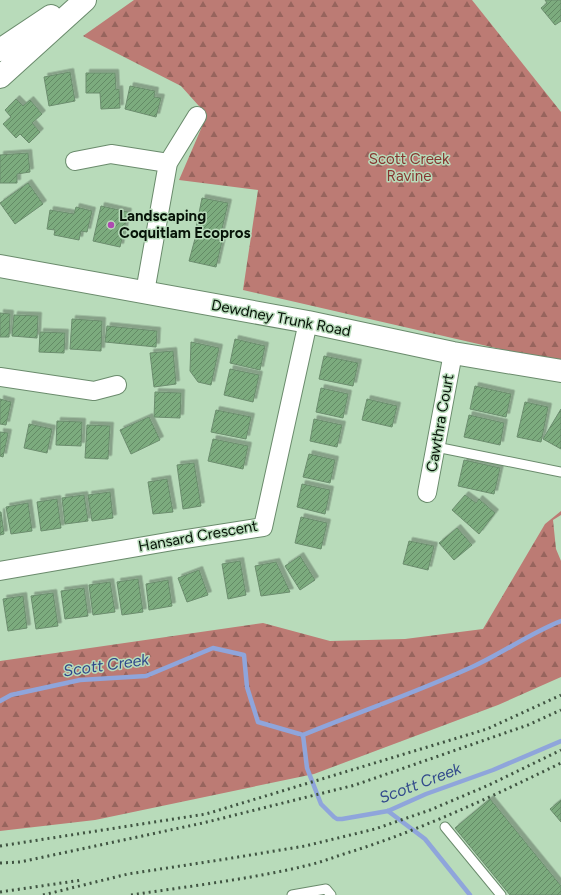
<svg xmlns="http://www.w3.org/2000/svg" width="561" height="895" viewBox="0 0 561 895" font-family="Figtree,sans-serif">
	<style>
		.forest { fill: url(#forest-firs) }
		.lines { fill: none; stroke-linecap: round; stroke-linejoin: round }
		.stream { stroke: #8fa5db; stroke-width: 4.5 }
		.building { fill: url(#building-hatch); stroke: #6c8d6e; filter: url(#shadow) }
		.service-casing { stroke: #6a8b6c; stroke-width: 11 }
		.minor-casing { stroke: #6a8b6c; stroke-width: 20 }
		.secondary-casing { stroke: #6a8b6c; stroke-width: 24 }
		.service { stroke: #fff; stroke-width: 9 }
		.minor { stroke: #fff; stroke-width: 18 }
		.secondary { stroke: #fff; stroke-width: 22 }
		.rail { stroke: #405442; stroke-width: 3; stroke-dasharray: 2 4; stroke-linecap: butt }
		.poi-dot { fill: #ae4ab0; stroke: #b8dbba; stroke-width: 1.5 }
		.labels { text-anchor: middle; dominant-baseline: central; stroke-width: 3; stroke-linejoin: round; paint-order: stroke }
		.park-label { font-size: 15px; fill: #863530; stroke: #b8dbba }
		.poi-label { font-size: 15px; font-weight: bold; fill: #071308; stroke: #b8dbba; text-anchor: start }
		.street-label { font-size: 15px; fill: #071308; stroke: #b8dbba }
		.water-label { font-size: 16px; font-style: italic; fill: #31498b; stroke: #b8dbba }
	</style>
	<defs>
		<pattern id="forest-firs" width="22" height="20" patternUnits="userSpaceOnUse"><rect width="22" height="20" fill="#bc7b74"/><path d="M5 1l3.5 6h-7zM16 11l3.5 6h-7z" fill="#97645d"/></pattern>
		<pattern id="building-hatch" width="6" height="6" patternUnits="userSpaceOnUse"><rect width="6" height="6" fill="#7bab7e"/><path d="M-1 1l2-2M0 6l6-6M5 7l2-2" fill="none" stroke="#638a65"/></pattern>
		<filter id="shadow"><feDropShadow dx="3.5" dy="-3.5" stdDeviation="0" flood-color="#0004"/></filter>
	</defs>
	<rect width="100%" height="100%" fill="#b8dbba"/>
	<g class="forest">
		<path d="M134 0H472L561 112V363L243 290 258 190 179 180 207 115 181 86 83 36Z"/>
		<path d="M561 511V515L553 520 556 549 561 561V677L498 705 314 774 95 820 0 831V661L263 623 330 641 405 639 483 629 545 524Z"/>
	</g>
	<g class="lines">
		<g class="stream">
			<path d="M0 701 11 695 80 680 146 676 213 648 244 655 247 687 258 722 303 735"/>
			<path d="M303 735 307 768 321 804 334 817 337 819H342L388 811 426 794 493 770 561 741"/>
			<path d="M303 735C359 712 417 692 472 667 503 653 530 633 561 621"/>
			<path d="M388 811 425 839 470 895"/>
		</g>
	</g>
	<g class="building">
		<path d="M545 0H561V21L555 25 541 8 547 3Z"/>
		<path d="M70 72 75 101 49 106 44 77Z"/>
		<path d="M86 73H115L116 90 119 89 120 108 101 109 100 93H86Z"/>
		<path d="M130 86 155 91 154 97 161 98 156 117 125 109Z"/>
		<path d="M16 99 23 106 30 100 42 114 32 123 40 132 29 143 20 134 16 138 3 124 11 117 5 110Z"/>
		<path d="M28 153 30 172 17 174V183H0V155Z"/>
		<path d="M28 183 43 204 15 224 0 203Z"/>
		<path d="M202 198 228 203 221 233 196 228Z"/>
		<path d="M101 206 128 212 120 247 93 241Z"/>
		<path d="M76 207 92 211 87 232 81 231 79 240 54 235 55 230 47 229 50 210 74 214Z"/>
		<path d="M196 235 222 241 216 267 189 261Z"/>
		<path d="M0 313 10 314 9 337H0Z"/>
		<path d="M14 315 38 316 37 338 12 336Z"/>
		<path d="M72 319 102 321 101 351 70 349Z"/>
		<path d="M107 326 157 331 156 347 105 342Z"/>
		<path d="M40 332 65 333 64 353 39 352Z"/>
		<path d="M235 339 265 346 260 370 230 363Z"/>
		<path d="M191 342 219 348 211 385 198 382 190 371Z"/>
		<path d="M173 351 176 384 154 387 150 353Z"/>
		<path d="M324 356 358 363 353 386 319 379Z"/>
		<path d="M230 369 259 375 253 402 224 395Z"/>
		<path d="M475 386 511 394 506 417 470 409Z"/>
		<path d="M321 388 348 394 343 418 316 412Z"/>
		<path d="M155 392 181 393 180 418 154 417Z"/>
		<path d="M0 399 11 402 6 425 0 424Z"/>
		<path d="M367 399 397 406 392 427 362 420Z"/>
		<path d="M525 402 548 407 541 442 517 437Z"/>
		<path d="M561 409V449L543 439Z"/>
		<path d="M216 410 251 417 246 439 211 432Z"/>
		<path d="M469 415 504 423 500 445 464 437Z"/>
		<path d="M149 417 160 440 131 454 120 430Z"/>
		<path d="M314 419 342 425 337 447 310 441Z"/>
		<path d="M57 421 82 422 81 446 56 445Z"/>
		<path d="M29 424 52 429 47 453 24 448Z"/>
		<path d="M87 425 110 426 108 459 85 458Z"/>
		<path d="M0 432 8 433 3 457 0 456Z"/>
		<path d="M213 439 248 446 243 469 208 461Z"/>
		<path d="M309 454 335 460 330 483 303 477Z"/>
		<path d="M464 460 500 468 494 494 458 486Z"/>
		<path d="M194 463 201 506 183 509 177 465Z"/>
		<path d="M167 479 173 512 153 514 148 482Z"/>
		<path d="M302 484 330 490 325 514 297 507Z"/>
		<path d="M110 492 113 518 92 521 88 495Z"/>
		<path d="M84 495 88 521 65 524 62 498Z"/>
		<path d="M465 495 476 503 479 499 495 513 479 534 452 510Z"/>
		<path d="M57 499 61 528 41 531 37 502Z"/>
		<path d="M28 503 32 531 11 534 6 507Z"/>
		<path d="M0 512H1L4 534 0 535Z"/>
		<path d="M301 517 327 523 321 549 295 543Z"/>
		<path d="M457 528 472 545 454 560 439 543Z"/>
		<path d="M409 541 434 546 428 570 403 564Z"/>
		<path d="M300 556 315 580 300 590 285 566Z"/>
		<path d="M240 561 246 595 228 599 222 564Z"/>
		<path d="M276 562 290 592 261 596 255 566Z"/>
		<path d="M199 570 208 595 187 602 178 578Z"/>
		<path d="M138 579 143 612 122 615 117 582Z"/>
		<path d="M168 580 172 606 149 610 146 584Z"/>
		<path d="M110 582 115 612 93 615 89 585Z"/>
		<path d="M84 588 88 616 65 619 61 591Z"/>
		<path d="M53 593 58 626 36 629 31 596Z"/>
		<path d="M23 596 27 628 8 631 3 599Z"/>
		<path d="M490 799 561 886V895H510L455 828Z"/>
		<path d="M561 800V822L550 809Z"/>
	</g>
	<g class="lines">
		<defs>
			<g id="service">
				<path d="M436 447 561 472"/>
				<path d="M445 827 501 895"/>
				<path d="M292 895 326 889 331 895"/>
			</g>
			<g id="minor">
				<path d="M75 161 111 154 168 163"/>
				<path d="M145 292 168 163 197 116"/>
				<path d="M0 377 94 391 117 385"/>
				<path d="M427 493 453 353"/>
				<path d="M0 571 173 541 263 527 308 322"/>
			</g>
			<g id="secondary">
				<path d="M0 50 51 16"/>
				<path d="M0 77 85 0"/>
				<path d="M0 266 308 322 453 353 561 371"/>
			</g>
		</defs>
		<use href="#service" class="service-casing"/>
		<use href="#minor" class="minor-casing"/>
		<use href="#secondary" class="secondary-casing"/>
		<use href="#service" class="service"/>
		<use href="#minor" class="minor"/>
		<use href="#secondary" class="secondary"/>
		<g class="rail">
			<path d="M0 846 206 814 487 729 561 695"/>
			<path d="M0 863 20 862 203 823 355 785 528 725 561 710"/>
			<path d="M0 892 82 880"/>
			<path d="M43 895 128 874 226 859 305 846 375 829 430 810 489 785 561 750"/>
			<path d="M131 895C190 886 252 879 309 865 322 862 334 857 347 853 421 830 491 797 561 763"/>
		</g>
	</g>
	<circle class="poi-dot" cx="111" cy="225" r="4"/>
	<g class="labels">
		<g class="park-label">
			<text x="409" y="159">Scott Creek<tspan x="409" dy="17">Ravine</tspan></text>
		</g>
		<g class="poi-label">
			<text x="119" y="216">Landscaping<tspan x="119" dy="17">Coquitlam Ecopros</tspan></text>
		</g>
		<g class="street-label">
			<text transform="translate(281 318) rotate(11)">Dewdney Trunk Road</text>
			<text transform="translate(440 423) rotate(-80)">Cawthra Court</text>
			<text transform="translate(198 536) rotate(-10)">Hansard Crescent</text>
		</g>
		<g class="water-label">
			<text transform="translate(106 665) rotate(-8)">Scott Creek</text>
			<text transform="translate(420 783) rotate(-21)">Scott Creek</text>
		</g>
	</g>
</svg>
